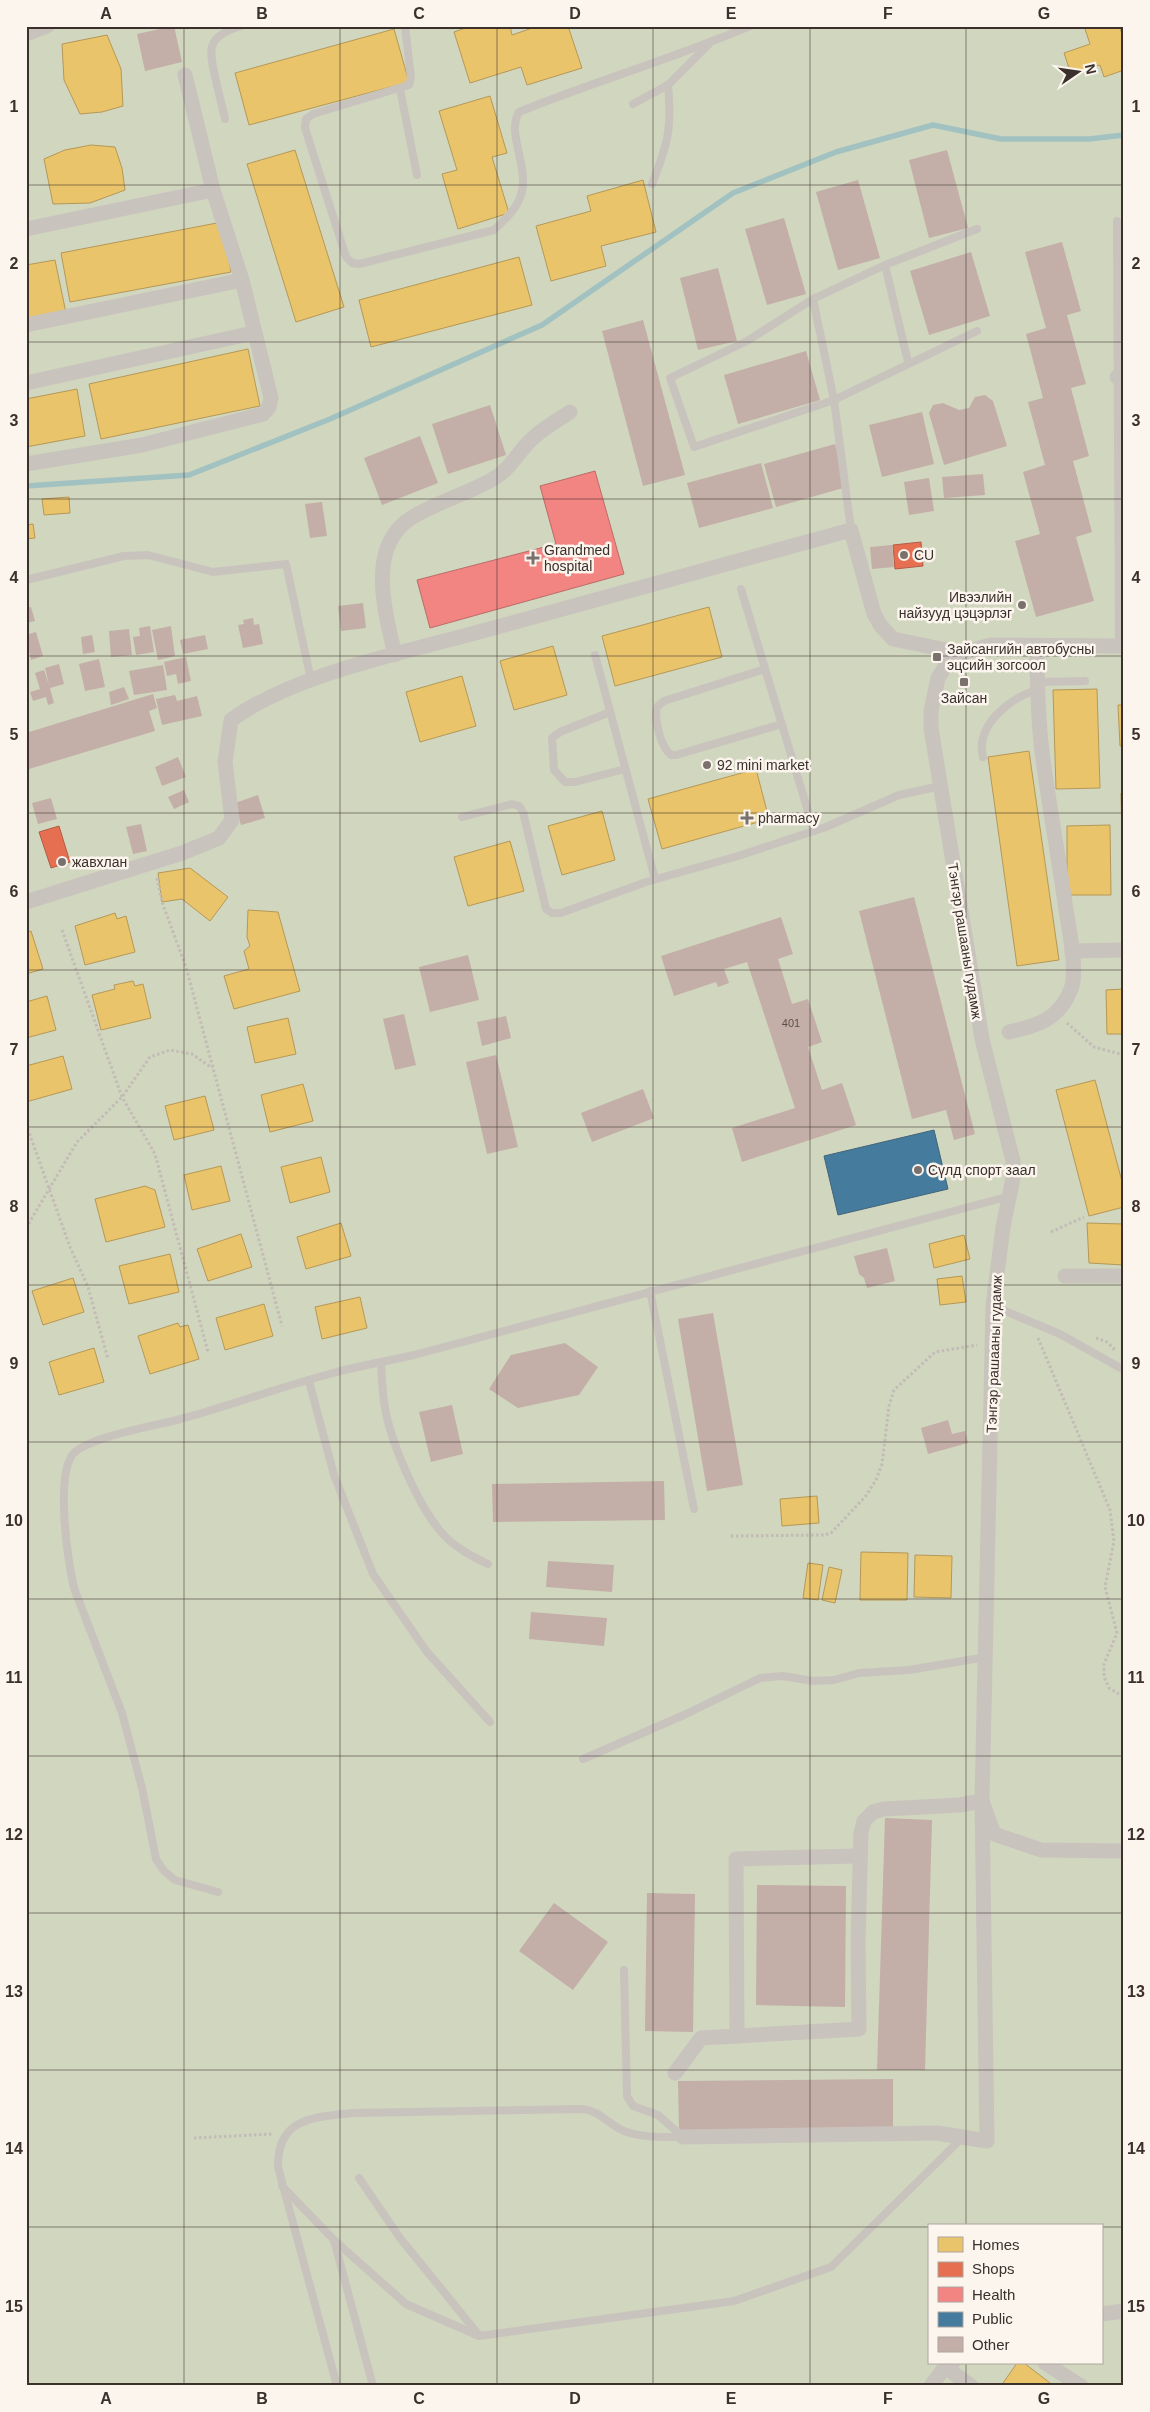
<svg xmlns="http://www.w3.org/2000/svg" width="1150" height="2412" viewBox="0 0 1150 2412" font-family="Arial,sans-serif">
	<style>
		.green { fill: #d1d6bf; fill-rule: evenodd }
		.homes { fill: #e9c46a; stroke: #b59857 }
		.shops { fill: #e76f51; stroke: #b35c46 }
		.health { fill: #f28482; stroke: #bb6b68 }
		.public { fill: #457b9d; stroke: #42647b }
		.lines { fill: none; stroke-linecap: round; stroke-linejoin: round }
		.stream { stroke: #a1c2c1; stroke-width: 5.5 }
		.building { fill: #c3afa7 }
		.path { stroke: #c2bbb6; stroke-width: 3; stroke-dasharray: 2.5 2.5; stroke-linecap: butt }
		.service { stroke: #c9c3be; stroke-width: 8 }
		.minor { stroke: #c9c3be; stroke-width: 15 }
		.grid { fill: none; stroke: #3b302b; stroke-width: 1; stroke-opacity: 0.55 }
		.poi-dot { fill: #7a716c; stroke: #fbf5ee; stroke-width: 2 }
		.labels { text-anchor: middle; dominant-baseline: central; stroke-width: 5; stroke-linejoin: round; paint-order: stroke }
		.number-label { font-size: 11px; fill: #5d504a }
		.poi-label { font-size: 14px; fill: #3b302b; stroke: #fbf5ee; text-anchor: start }
		.street-label { font-size: 14px; fill: #3b302b; stroke: #fbf5ee }
		.neatline { fill: none; stroke: #3b302b; stroke-width: 2 }
		.grid-label { font-size: 16px; text-anchor: middle; font-weight: bold; fill: #3b302b }
	</style>
	<rect width="100%" height="100%" fill="#f0ebe5"/>
	<path class="green" d="M26 26H1124V2386H26ZM929 2226H1101V2363H929Z"/>
	<g class="homes">
		<path d="M471 26H510L512 35 538 26H568L582 68 527 85 521 67 470 83 454 32Z"/>
		<path d="M1084 26H1119L1124 40V70L1104 77 1100 65 1071 74 1064 53 1090 44Z"/>
		<path d="M394 29 409 82 249 125 235 73Z"/>
		<path d="M107 35 121 69 123 106 102 112 80 114 64 80 62 44Z"/>
		<path d="M490 96 507 153 492 157 509 213 458 229 442 174 457 170 439 111Z"/>
		<path d="M91 145 115 147 122 168 125 190 90 203 53 204 44 159 65 150Z"/>
		<path d="M295 150 344 307 296 322 247 164Z"/>
		<path d="M643 180 656 232 601 246 606 266 551 281 536 226 591 211 587 196Z"/>
		<path d="M222 222 231 272 70 302 61 253Z"/>
		<path d="M519 257 532 305 371 347 359 300Z"/>
		<path d="M55 260 66 313 26 320V265Z"/>
		<path d="M248 349 260 406 101 439 89 384Z"/>
		<path d="M77 389 85 436 26 447V399Z"/>
		<path d="M69 497 70 513 44 515 42 499Z"/>
		<path d="M33 524 35 538 26 539V525Z"/>
		<path d="M709 607 722 657 615 686 602 636Z"/>
		<path d="M553 646 567 695 514 710 500 661Z"/>
		<path d="M462 676 476 726 420 742 406 692Z"/>
		<path d="M1097 689 1100 788 1056 789 1053 690Z"/>
		<path d="M1118 705H1124V746H1120Z"/>
		<path d="M1029 751 1059 960 1017 966 988 757Z"/>
		<path d="M756 769 769 819 662 849 648 799Z"/>
		<path d="M1121 793H1124V842H1122Z"/>
		<path d="M602 811 615 860 562 875 548 826Z"/>
		<path d="M1110 825 1111 895H1067V826Z"/>
		<path d="M510 841 524 891 468 906 454 857Z"/>
		<path d="M190 868 228 897 210 921 182 899 162 902 158 873Z"/>
		<path d="M248 910 278 912 300 991 234 1009 224 976 249 969 244 951 250 946 247 937Z"/>
		<path d="M115 913 117 919 126 916 135 952 85 965 75 926Z"/>
		<path d="M31 931 43 969 26 974V933Z"/>
		<path d="M133 981 135 986 143 984 151 1018 101 1030 92 995 115 989 114 985Z"/>
		<path d="M1124 989V1034H1107L1106 990Z"/>
		<path d="M47 996 56 1030 26 1038V1002Z"/>
		<path d="M288 1018 296 1054 255 1063 247 1027Z"/>
		<path d="M63 1056 72 1089 26 1102V1066Z"/>
		<path d="M1095 1080 1124 1189V1207L1089 1216 1056 1090Z"/>
		<path d="M303 1084 313 1121 270 1132 261 1095Z"/>
		<path d="M205 1096 214 1130 174 1140 165 1106Z"/>
		<path d="M321 1157 330 1192 290 1203 281 1167Z"/>
		<path d="M221 1166 230 1201 192 1210 184 1175Z"/>
		<path d="M145 1186 155 1190 165 1227 106 1242 95 1199Z"/>
		<path d="M341 1223 351 1256 306 1269 297 1237Z"/>
		<path d="M1087 1223 1124 1224V1265L1089 1263Z"/>
		<path d="M241 1234 252 1267 208 1281 197 1249Z"/>
		<path d="M964 1235 970 1259 934 1268 929 1244Z"/>
		<path d="M170 1254 179 1292 129 1304 119 1266Z"/>
		<path d="M962 1276 966 1302 940 1305 937 1279Z"/>
		<path d="M73 1278 84 1312 43 1325 32 1291Z"/>
		<path d="M360 1297 367 1328 322 1339 315 1307Z"/>
		<path d="M264 1304 273 1336 225 1350 216 1318Z"/>
		<path d="M178 1323 180 1327 188 1325 199 1359 150 1374 138 1336Z"/>
		<path d="M94 1348 104 1382 59 1395 49 1362Z"/>
		<path d="M817 1496 819 1523 782 1526 780 1499Z"/>
		<path d="M861 1552 908 1553 907 1600H860Z"/>
		<path d="M915 1555 952 1556 951 1598 914 1597Z"/>
		<path d="M808 1563 823 1565 818 1600 803 1598Z"/>
		<path d="M829 1567 842 1570 835 1603 822 1600Z"/>
		<path d="M1017 2363H1024L1054 2386H1001Z"/>
	</g>
	<g class="shops">
		<path d="M921 542 923 566 895 569 893 545Z"/>
		<path d="M59 826 70 862 51 868 39 832Z"/>
	</g>
	<path class="health" d="M595 471 624 574 430 628 417 580 556 544 540 486Z"/>
	<path class="public" d="M934 1130 948 1189 838 1215 824 1156Z"/>
	<g class="lines">
		<path class="stream" d="M26 486 189 475 330 419 542 325 733 193 836 152 933 125 1001 139H1089L1124 135"/>
	</g>
	<g class="building">
		<path d="M174 26 182 62 145 71 137 34Z"/>
		<path d="M947 150 968 228 929 238 909 160Z"/>
		<path d="M858 180 880 258 838 270 816 192Z"/>
		<path d="M784 218 806 294 767 305 745 229Z"/>
		<path d="M1062 242 1081 311 1067 315 1086 384 1071 388 1089 456 1073 461 1092 532 1076 537 1094 601 1036 617 1015 541 1040 534 1023 472 1045 465 1028 402 1043 398 1026 334 1046 328 1025 252Z"/>
		<path d="M971 252 990 316 929 335 910 271Z"/>
		<path d="M718 268 737 341 698 350 680 278Z"/>
		<path d="M643 320 685 475 643 486 602 331Z"/>
		<path d="M806 351 820 400 738 424 724 375Z"/>
		<path d="M985 395 993 401 1007 446 944 465 929 413 933 405 943 403 959 410 969 408 975 397Z"/>
		<path d="M490 405 506 455 448 474 432 424Z"/>
		<path d="M922 412 934 464 882 477 869 425Z"/>
		<path d="M420 436 438 483 382 505 364 458Z"/>
		<path d="M835 444 847 487 776 507 764 464Z"/>
		<path d="M761 463 773 508 699 528 687 483Z"/>
		<path d="M983 474 985 495 944 498 942 477Z"/>
		<path d="M929 478 934 511 909 515 904 482Z"/>
		<path d="M322 502 327 536 310 538 305 504Z"/>
		<path d="M892 545 894 567 872 569 870 547Z"/>
		<path d="M363 603 366 628 341 631 338 606Z"/>
		<path d="M31 607 35 621 26 623V608Z"/>
		<path d="M253 618 254 625 259 624 263 644 243 648 238 625 244 624 243 620Z"/>
		<path d="M150 626 154 652 136 655 133 637 140 636 139 628Z"/>
		<path d="M171 626 175 656 158 660 152 630Z"/>
		<path d="M129 629 132 655 111 657 109 631Z"/>
		<path d="M36 632 43 656 31 660 26 635Z"/>
		<path d="M92 635 95 652 83 654 81 637Z"/>
		<path d="M205 635 208 649 183 654 180 640Z"/>
		<path d="M186 657 191 681 178 684 176 674 167 676 164 662Z"/>
		<path d="M99 659 105 687 85 691 79 664Z"/>
		<path d="M59 664 64 684 50 688 54 703 48 705 46 697 33 701 30 692 40 689 35 673 44 670 49 685 45 668Z"/>
		<path d="M163 665 167 690 134 695 129 671Z"/>
		<path d="M124 687 129 699 111 705 109 692Z"/>
		<path d="M153 694 157 708 149 711 155 731 29 769 26 760V733Z"/>
		<path d="M175 695 177 701 197 696 202 716 162 725 156 699Z"/>
		<path d="M178 757 186 777 162 786 155 767Z"/>
		<path d="M184 790 189 802 174 809 168 797Z"/>
		<path d="M258 795 265 818 241 825 235 803Z"/>
		<path d="M51 798 57 819 38 824 32 803Z"/>
		<path d="M141 824 147 851 133 854 126 827Z"/>
		<path d="M914 897 975 1134 954 1140 946 1110 912 1119 859 911Z"/>
		<path d="M781 917 793 954 778 959 792 1004 808 999 822 1042 808 1047 822 1090 842 1083 856 1125 742 1162 732 1128 795 1108 747 962 724 969 729 983 718 987 716 982 674 996 661 956Z"/>
		<path d="M468 955 479 1000 430 1012 419 967Z"/>
		<path d="M404 1014 416 1065 395 1070 383 1019Z"/>
		<path d="M506 1016 511 1038 482 1046 477 1022Z"/>
		<path d="M496 1055 518 1147 487 1154 466 1062Z"/>
		<path d="M643 1089 654 1118 592 1142 581 1113Z"/>
		<path d="M887 1248 895 1281 867 1288 864 1278 859 1274 854 1256Z"/>
		<path d="M713 1313 743 1485 707 1491 678 1319Z"/>
		<path d="M565 1343 598 1367 579 1395 518 1408 489 1389 511 1355Z"/>
		<path d="M452 1405 463 1454 431 1462 419 1412Z"/>
		<path d="M948 1420 952 1434 965 1431 968 1443 928 1454 921 1428Z"/>
		<path d="M664 1481 665 1520 493 1522 492 1484Z"/>
		<path d="M548 1561 614 1565 612 1592 546 1587Z"/>
		<path d="M531 1612 607 1618 604 1646 529 1639Z"/>
		<path d="M885 1818 932 1820 925 2070H877Z"/>
		<path d="M757 1885 846 1886 845 2007 756 2005Z"/>
		<path d="M647 1893 695 1894 693 2032 645 2031Z"/>
		<path d="M554 1903 608 1942 573 1990 519 1951Z"/>
		<path d="M893 2079V2129L679 2130 678 2081Z"/>
	</g>
	<g class="lines">
		<g class="path">
			<path d="M157 878 162 902 186 967 282 1326"/>
			<path d="M62 930 122 1097 155 1154 208 1352"/>
			<path d="M1067 1023 1094 1047 1124 1055"/>
			<path d="M26 1124 70 1247 88 1287 108 1359"/>
			<path d="M26 1228 77 1142 122 1097 150 1057 170 1050 192 1054 212 1068"/>
			<path d="M1051 1232 1084 1217"/>
			<path d="M1038 1338 1110 1510 1114 1541 1105 1587 1117 1633 1104 1664V1677L1109 1688 1124 1697"/>
			<path d="M1096 1338 1107 1342 1115 1350"/>
			<path d="M731 1536 824 1535 831 1533 865 1497 876 1480 882 1464 889 1406 894 1390 935 1352 977 1345"/>
			<path d="M194 2138 273 2134"/>
		</g>
		<g class="service">
			<path d="M405 26 411 78 409 85 313 114 306 119 305 128 346 257 352 263 359 264 494 230C503 221 514 212 519 200 533 171 505 135 519 112 595 81 675 58 750 26"/>
			<path d="M400 89 417 175"/>
			<path d="M633 104 668 85 709 44"/>
			<path d="M225 119C222 105 218 91 215 76 208 47 208 36 241 26"/>
			<path d="M652 184C668 143 672 130 668 85"/>
			<path d="M1117 221 1119 646"/>
			<path d="M885 265 908 362"/>
			<path d="M813 299 747 341 670 378 694 447 834 400 977 331"/>
			<path d="M851 530 834 400 813 299 885 265 977 229"/>
			<path d="M26 580 124 556 148 555 213 572 286 564 311 680"/>
			<path d="M741 589 814 831"/>
			<path d="M595 655 655 879"/>
			<path d="M765 669 664 701 657 707C654 719 660 746 671 755H676L782 724"/>
			<path d="M1037 682 1085 681"/>
			<path d="M610 712 560 732 552 738 554 770 565 782H575L625 769"/>
			<path d="M983 757C975 725 1010 698 1037 690"/>
			<path d="M462 817 512 804 519 806 523 812 546 909 552 913H561L646 882 738 856 826 827 899 795 941 786"/>
			<path d="M650 1291 694 1509"/>
			<path d="M993 1306 1060 1334 1124 1370"/>
			<path d="M381 1362C382 1377 382 1393 385 1408 391 1443 418 1505 441 1532 454 1547 471 1556 488 1564"/>
			<path d="M309 1381 334 1475 373 1574 427 1652 490 1722"/>
			<path d="M583 1759 684 1715 760 1678 783 1676 813 1681 834 1680 859 1673 909 1670 986 1657"/>
			<path d="M218 1892 175 1880 164 1871 156 1859 142 1788 122 1713 74 1588C68 1561 55 1477 73 1454 89 1437 153 1426 177 1420 229 1406 280 1387 333 1373 360 1366 387 1361 414 1355L1010 1196"/>
			<path d="M624 1970 627 2096 633 2106 658 2115 683 2137"/>
			<path d="M359 2178 400 2238 478 2334"/>
			<path d="M282 2186 334 2240 406 2304 479 2336 734 2301 831 2267 963 2137"/>
			<path d="M334 2240 373 2386"/>
			<path d="M337 2386 278 2167C277 2117 315 2117 354 2113L583 2109C600 2111 608 2124 624 2131 642 2138 663 2137 683 2137"/>
		</g>
		<g class="minor">
			<path d="M26 34 47 26"/>
			<path d="M26 229 213 190"/>
			<path d="M26 325 242 280"/>
			<path d="M1117 377 1124 375"/>
			<path d="M26 383 253 333"/>
			<path d="M26 464 142 445 263 414 269 407 271 398 242 280 213 190 185 75"/>
			<path d="M1124 646 991 645 961 653 946 665 938 678 931 711V728L982 1039 1013 1161V1178L1003 1227 993 1306 982 1801 994 1834 1041 1850 1124 1851"/>
			<path d="M395 655C385 611 366 547 411 518 437 502 467 494 493 479 511 469 518 451 533 438 544 428 558 420 570 412"/>
			<path d="M26 902 182 853 219 838 232 820 225 762 231 720C293 675 401 653 475 633 600 599 726 564 851 530L874 614 881 626 893 639 961 653"/>
			<path d="M1072 951 1124 950"/>
			<path d="M1009 1032C1037 1026 1060 1019 1071 989 1078 972 1069 929 1066 910 1059 860 1050 810 1043 760 1038 722 1037 684 1037 646"/>
			<path d="M1065 1276H1124"/>
			<path d="M737 2036 736 1859 858 1856"/>
			<path d="M675 2073 701 2038 859 2029 858 1943 861 1833 864 1821 873 1812 884 1809 960 1805 982 1801 987 2141 937 2133 683 2137"/>
			<path d="M1101 2314 1124 2311"/>
			<path d="M1045 2363 1081 2386"/>
			<path d="M945 2367 971 2386"/>
			<path d="M931 2386 945 2367 953 2363"/>
		</g>
	</g>
	<path class="grid" d="M184 26V2386M340 26V2386M497 26V2386M653 26V2386M810 26V2386M966 26V2226M26 185H1124M26 342H1124M26 499H1124M26 656H1124M26 813H1124M26 970H1124M26 1127H1124M26 1285H1124M26 1442H1124M26 1599H1124M26 1756H1124M26 1913H1124M26 2070H1124M26 2227H929M1101 2227H1124M966 2363V2386"/>
	<g class="poi-dot">
		<circle cx="904" cy="555" r="5"/>
		<path d="M530.5 550.5h5v5h5v5h-5v5h-5v-5h-5v-5h5z"/>
		<circle cx="1022" cy="605" r="5"/>
		<rect x="932" y="652" width="10" height="10" rx="2.5"/>
		<rect x="959" y="677" width="10" height="10" rx="2.5"/>
		<circle cx="707" cy="765" r="5"/>
		<path d="M744.5 810.5h5v5h5v5h-5v5h-5v-5h-5v-5h5z"/>
		<circle cx="62" cy="862" r="5"/>
		<circle cx="918" cy="1170" r="5"/>
	</g>
	<g class="labels">
		<g class="number-label">
			<text x="791" y="1023">401</text>
		</g>
		<g class="poi-label">
			<text x="544" y="550">Grandmed<tspan x="544" dy="16">hospital</tspan></text>
			<text x="914" y="555">CU</text>
			<text x="1012" y="597" text-anchor="end">Ивээлийн<tspan x="1012" dy="16">найзууд цэцэрлэг</tspan></text>
			<text x="947" y="649">Зайсангийн автобусны<tspan x="947" dy="16">эцсийн зогсоол</tspan></text>
			<text x="964" y="698" text-anchor="middle">Зайсан</text>
			<text x="717" y="765">92 mini market</text>
			<text x="758" y="818">pharmacy</text>
			<text x="72" y="862">жавхлан</text>
			<text x="928" y="1170">Сүлд спорт заал</text>
		</g>
		<g class="street-label">
			<text transform="translate(965 941) rotate(81)">Тэнгэр рашааны гудамж</text>
			<text transform="translate(994 1354) rotate(-88)">Тэнгэр рашааны гудамж</text>
		</g>
	</g>
	<rect width="1150" height="2412" fill="none" stroke="#fbf5ee" stroke-width="55"/>
	<rect x="928" y="2224" width="175" height="140" fill="#fbf5ee" stroke="#aea6a0"/>
	<rect x="938" y="2237" width="25" height="15" fill="#e9c46a" stroke="#aea6a0"/>
	<text x="972" y="2250" font-size="15" fill="#3b302b">Homes</text>
	<rect x="938" y="2262" width="25" height="15" fill="#e76f51" stroke="#aea6a0"/>
	<text x="972" y="2274" font-size="15" fill="#3b302b">Shops</text>
	<rect x="938" y="2287" width="25" height="15" fill="#f28482" stroke="#aea6a0"/>
	<text x="972" y="2300" font-size="15" fill="#3b302b">Health</text>
	<rect x="938" y="2312" width="25" height="15" fill="#457b9d" stroke="#aea6a0"/>
	<text x="972" y="2324" font-size="15" fill="#3b302b">Public</text>
	<rect x="938" y="2337" width="25" height="15" fill="#c3afa7" stroke="#aea6a0"/>
	<text x="972" y="2350" font-size="15" fill="#3b302b">Other</text>
	<g transform="translate(1078 72) rotate(77)" stroke="#fbf5ee" stroke-width="4" paint-order="stroke">
	<path d="M0-4L9 19L0 12L-9 19Z" fill="#3b302b"/>
	<text y="-8" font-size="14" font-weight="bold" text-anchor="middle" fill="#3b302b">N</text>
	</g>
	<rect x="28" y="28" width="1094" height="2356" class="neatline"/>
	<g class="grid-label">
		<text x="106" y="19">A</text>
		<text x="262" y="19">B</text>
		<text x="419" y="19">C</text>
		<text x="575" y="19">D</text>
		<text x="731" y="19">E</text>
		<text x="888" y="19">F</text>
		<text x="1044" y="19">G</text>
		<text x="14" y="112">1</text>
		<text x="1136" y="112">1</text>
		<text x="14" y="269">2</text>
		<text x="1136" y="269">2</text>
		<text x="14" y="426">3</text>
		<text x="1136" y="426">3</text>
		<text x="14" y="583">4</text>
		<text x="1136" y="583">4</text>
		<text x="14" y="740">5</text>
		<text x="1136" y="740">5</text>
		<text x="14" y="897">6</text>
		<text x="1136" y="897">6</text>
		<text x="14" y="1055">7</text>
		<text x="1136" y="1055">7</text>
		<text x="14" y="1212">8</text>
		<text x="1136" y="1212">8</text>
		<text x="14" y="1369">9</text>
		<text x="1136" y="1369">9</text>
		<text x="14" y="1526">10</text>
		<text x="1136" y="1526">10</text>
		<text x="14" y="1683">11</text>
		<text x="1136" y="1683">11</text>
		<text x="14" y="1840">12</text>
		<text x="1136" y="1840">12</text>
		<text x="14" y="1997">13</text>
		<text x="1136" y="1997">13</text>
		<text x="14" y="2154">14</text>
		<text x="1136" y="2154">14</text>
		<text x="14" y="2312">15</text>
		<text x="1136" y="2312">15</text>
		<text x="106" y="2404">A</text>
		<text x="262" y="2404">B</text>
		<text x="419" y="2404">C</text>
		<text x="575" y="2404">D</text>
		<text x="731" y="2404">E</text>
		<text x="888" y="2404">F</text>
		<text x="1044" y="2404">G</text>
	</g>
</svg>
